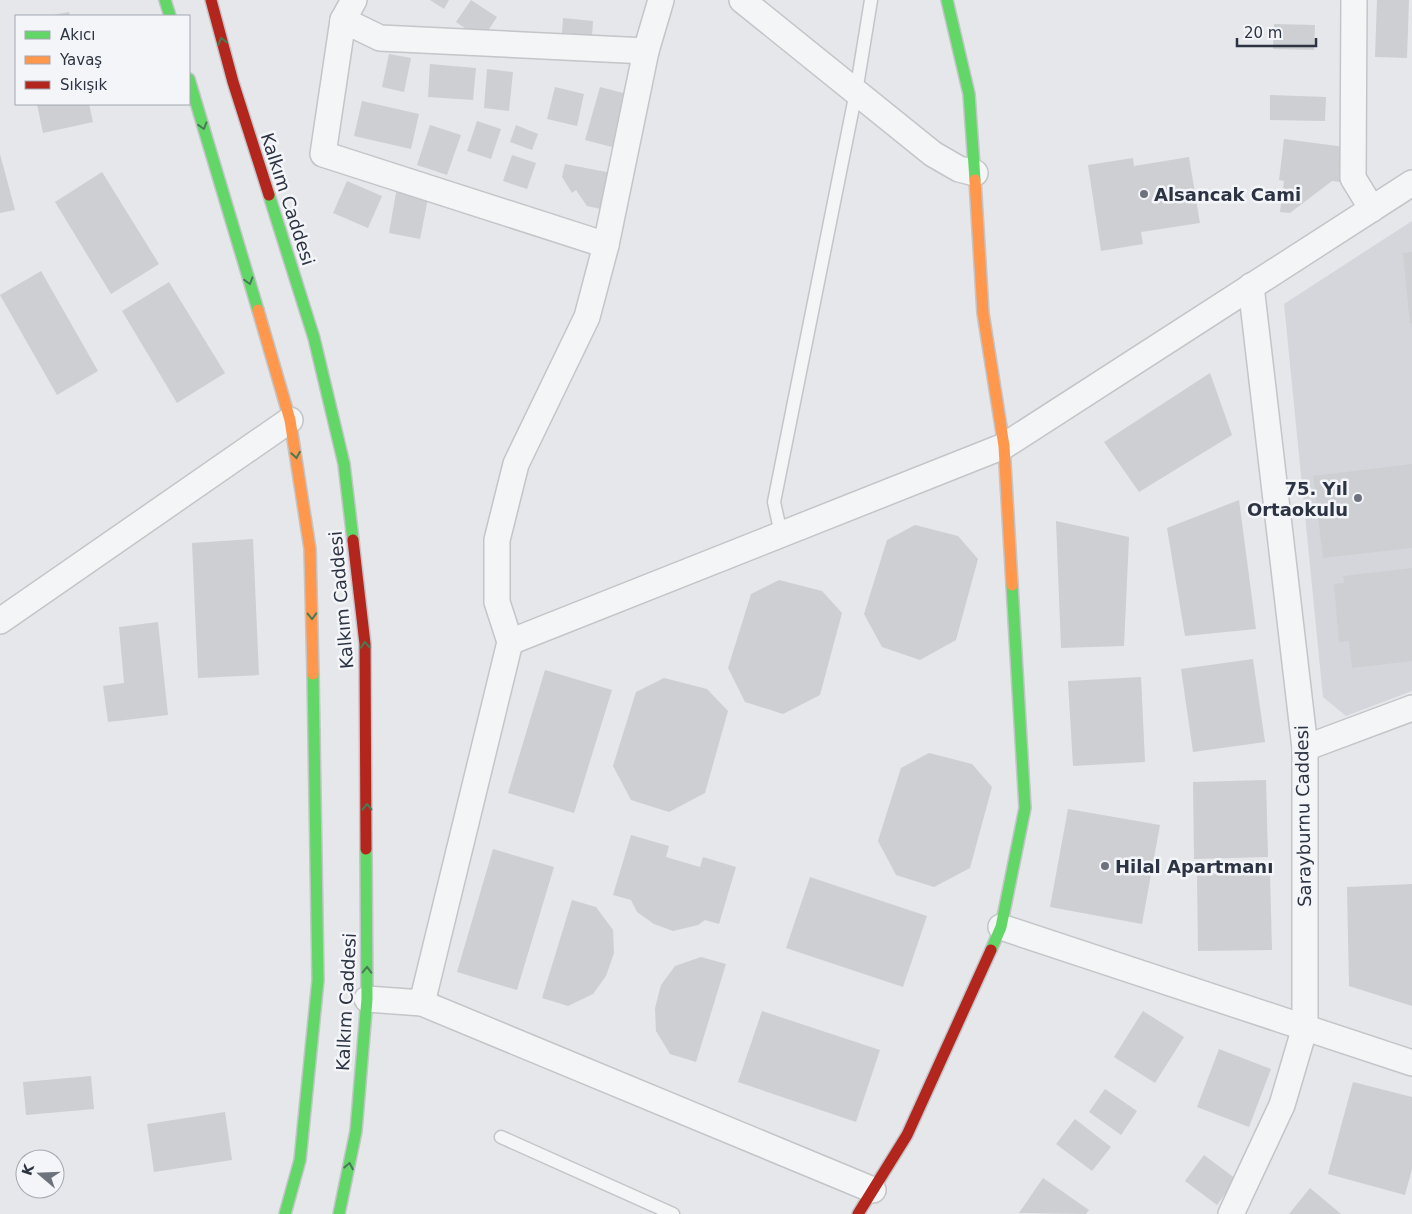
<svg xmlns="http://www.w3.org/2000/svg" width="1412" height="1214" viewBox="0 0 1412 1214" font-family="'DejaVu Sans',sans-serif">
	<style>
		.built { fill: #d4d6dc }
		.building { fill: #cdcfd2 }
		.lines { fill: none; stroke-linecap: round; stroke-linejoin: round }
		.lane-casing { stroke: #c3c5c8; stroke-width: 15 }
		.street-casing { stroke: #c3c5c8; stroke-width: 28 }
		.fast-casing { stroke: #c3c5c8; stroke-width: 14 }
		.slow-casing { stroke: #c3c5c8; stroke-width: 14 }
		.jam-casing { stroke: #c3c5c8; stroke-width: 14 }
		.lane { stroke: #f4f5f6; stroke-width: 12 }
		.street { stroke: #f4f5f6; stroke-width: 25 }
		.fast { stroke: #63d668; stroke-width: 11 }
		.slow { stroke: #ff974d; stroke-width: 11 }
		.jam { stroke: #b3261e; stroke-width: 11 }
		.oneway { stroke: #457c53 }
		.poi-dot { fill: #6d727d; stroke: #f3f5f8; stroke-width: 2 }
		.labels { text-anchor: middle; dominant-baseline: central; stroke-width: 5; stroke-linejoin: round; paint-order: stroke }
		.poi-label { font-size: 18px; font-weight: bold; fill: #2c3342; stroke: #f3f5f8; text-anchor: start }
		.street-label { font-size: 18px; fill: #2c3342; stroke: #f3f5f8 }
	</style>
	<rect width="100%" height="100%" fill="#e5e7ea"/>
	<path class="built" d="M1412 221V691L1346 716 1323 697 1284 304Z"/>
	<g class="building">
		<path d="M430 0H449L444 9Z"/>
		<path d="M471 0 497 17 482 40 456 22Z"/>
		<path d="M1377 0H1409L1407 58 1375 57Z"/>
		<path d="M69 12 70 16H53V15Z"/>
		<path d="M563 18 593 21 592 36 562 33Z"/>
		<path d="M1274 24 1315 25 1314 50 1273 49Z"/>
		<path d="M389 54 411 58 404 92 382 87Z"/>
		<path d="M430 64 476 68 473 100 428 97Z"/>
		<path d="M487 69 513 72 509 111 484 108Z"/>
		<path d="M555 87 584 94 577 126 547 119Z"/>
		<path d="M600 87 631 95 616 148 585 140Z"/>
		<path d="M1270 95 1326 97 1325 121 1270 120Z"/>
		<path d="M362 101 419 114 411 149 354 136Z"/>
		<path d="M37 104H89L93 122 43 133Z"/>
		<path d="M477 121 501 129 491 159 467 151Z"/>
		<path d="M430 125 461 135 447 175 417 165Z"/>
		<path d="M516 125 538 134 532 150 510 142Z"/>
		<path d="M1284 139 1345 147 1340 182 1332 181 1290 213 1280 212 1284 181 1279 180Z"/>
		<path d="M0 154 15 210 0 213Z"/>
		<path d="M512 155 536 163 527 189 503 181Z"/>
		<path d="M1189 157 1200 223 1141 232 1143 244 1101 251 1088 165 1133 158 1134 166Z"/>
		<path d="M565 164 617 174 610 211 587 206 576 190 572 193 562 177Z"/>
		<path d="M102 172 159 264 111 294 55 202Z"/>
		<path d="M347 181 382 196 368 228 333 213Z"/>
		<path d="M397 187 429 193 420 239 389 233Z"/>
		<path d="M1412 252V323H1410L1403 253Z"/>
		<path d="M41 271 98 371 57 395 0 295Z"/>
		<path d="M169 282 225 373 177 403 122 311Z"/>
		<path d="M1210 373 1232 435 1139 492 1104 442Z"/>
		<path d="M1412 464V548L1323 558 1313 476Z"/>
		<path d="M1239 500 1256 629 1185 636 1167 528Z"/>
		<path d="M1056 521 1129 537 1124 646 1061 648Z"/>
		<path d="M915 525 958 536 978 559 956 640 920 660 882 647 864 614 887 540Z"/>
		<path d="M253 539 259 675 198 678 192 543Z"/>
		<path d="M1412 568V661L1352 668 1349 641 1339 642 1334 584 1344 583 1343 576Z"/>
		<path d="M779 580 822 591 842 613 820 695 783 714 745 702 728 668 751 594Z"/>
		<path d="M158 622 168 715 108 722 103 686 124 683 119 627Z"/>
		<path d="M1253 659 1265 742 1193 752 1181 669Z"/>
		<path d="M545 670 612 690 574 813 508 793Z"/>
		<path d="M1141 677 1145 762 1073 766 1068 681Z"/>
		<path d="M664 678 707 689 728 711 705 793 669 812 631 800 613 766 636 692Z"/>
		<path d="M929 753 972 764 992 787 970 868 934 887 896 875 878 841 901 768Z"/>
		<path d="M1266 780 1268 857 1194 859 1193 782Z"/>
		<path d="M1068 809 1160 825 1142 924 1050 907Z"/>
		<path d="M631 835 669 846 666 857 700 867 703 857 736 867 719 924 705 920 698 925 673 931 654 924 637 912 631 900 613 895Z"/>
		<path d="M493 849 554 867 517 990 457 972Z"/>
		<path d="M1270 873 1272 950 1198 951 1197 874Z"/>
		<path d="M810 877 927 916 903 987 786 948Z"/>
		<path d="M1412 884V1006L1349 986 1347 887Z"/>
		<path d="M572 900 596 907 613 930 614 953 606 976 593 994 568 1006 542 998Z"/>
		<path d="M701 957 726 964 696 1062 670 1054 656 1031 655 1008 661 985 675 966Z"/>
		<path d="M762 1011 880 1050 856 1122 738 1082Z"/>
		<path d="M1143 1011 1184 1037 1155 1083 1114 1057Z"/>
		<path d="M1219 1049 1271 1069 1249 1127 1197 1107Z"/>
		<path d="M91 1076 94 1109 26 1115 23 1082Z"/>
		<path d="M1353 1082 1412 1097V1169L1405 1195 1328 1174Z"/>
		<path d="M1105 1089 1137 1111 1121 1135 1089 1112Z"/>
		<path d="M225 1112 232 1160 154 1172 147 1124Z"/>
		<path d="M1075 1119 1111 1147 1092 1171 1056 1144Z"/>
		<path d="M1204 1155 1236 1179 1217 1205 1185 1181Z"/>
		<path d="M1043 1178 1089 1210 1086 1214 1019 1213Z"/>
		<path d="M1310 1188 1341 1214H1289Z"/>
	</g>
	<g class="lines">
		<defs>
			<g id="lane">
				<path d="M781 534 774 502 856 92 871 0"/>
				<path d="M501 1137 673 1214"/>
			</g>
			<g id="street">
				<path d="M354 0 343 20 323 154 606 245"/>
				<path d="M742 0 933 154 959 169 975 173"/>
				<path d="M1354 0 1353 178 1372 209"/>
				<path d="M343 20 380 38 646 51"/>
				<path d="M0 621 290 420"/>
				<path d="M510 642 1004 446 1412 183"/>
				<path d="M1305 748 1412 708"/>
				<path d="M1001 927 1412 1063"/>
				<path d="M367 999 422 1003 873 1190"/>
				<path d="M422 1003 510 642 497 602V540L516 464 587 317 606 245 646 51 661 0"/>
				<path d="M1231 1214 1282 1105 1305 1027V748L1251 286"/>
			</g>
			<g id="fast">
				<path d="M165 0 170 16"/>
				<path d="M947 0 969 94 975 180"/>
				<path d="M189 79 258 310"/>
				<path d="M269 195 314 338 344 464 353 540"/>
				<path d="M991 950 1001 927 1025 808 1012 585"/>
				<path d="M285 1214 300 1160 318 980 313 674"/>
				<path d="M339 1214 356 1131 367 999 366 849"/>
			</g>
			<g id="slow">
				<path d="M975 180 983 313 1004 446 1012 585"/>
				<path d="M258 310 290 420 310 549 313 674"/>
			</g>
			<g id="jam">
				<path d="M211 0 233 82 269 195"/>
				<path d="M353 540 365 644 366 849"/>
				<path d="M858 1214 907 1135 991 950"/>
			</g>
		</defs>
		<use href="#lane" class="lane-casing"/>
		<use href="#street" class="street-casing"/>
		<use href="#fast" class="fast-casing"/>
		<use href="#slow" class="slow-casing"/>
		<use href="#jam" class="jam-casing"/>
		<use href="#lane" class="lane"/>
		<use href="#street" class="street"/>
		<use href="#fast" class="fast"/>
		<use href="#slow" class="slow"/>
		<use href="#jam" class="jam"/>
	</g>
	<defs><path id="oneway-chevron" d="M-2-3.5L2.5 0L-2 3.5" fill="none" stroke-width="1.6" stroke-linecap="round" stroke-linejoin="round" transform="scale(1.25)"/></defs>
	<g class="oneway">
		<use href="#oneway-chevron" transform="translate(222 41) rotate(-105)"/>
		<use href="#oneway-chevron" transform="translate(203 126) rotate(73)"/>
		<use href="#oneway-chevron" transform="translate(249 281) rotate(74)"/>
		<use href="#oneway-chevron" transform="translate(296 455) rotate(81)"/>
		<use href="#oneway-chevron" transform="translate(312 616) rotate(89)"/>
		<use href="#oneway-chevron" transform="translate(365 645) rotate(-93)"/>
		<use href="#oneway-chevron" transform="translate(367 807) rotate(-91)"/>
		<use href="#oneway-chevron" transform="translate(367 970) rotate(-89)"/>
		<use href="#oneway-chevron" transform="translate(349 1166) rotate(-79)"/>
	</g>
	<g class="poi-dot">
		<circle cx="1144" cy="194" r="5"/>
		<circle cx="1358" cy="498" r="5"/>
		<circle cx="1105" cy="866" r="5"/>
	</g>
	<g class="labels">
		<g class="poi-label">
			<text x="1154" y="194">Alsancak Cami</text>
			<text x="1348" y="488" text-anchor="end">75. Yıl<tspan x="1348" dy="21">Ortaokulu</tspan></text>
			<text x="1115" y="866">Hilal Apartmanı</text>
		</g>
		<g class="street-label">
			<text transform="translate(288 199) rotate(72)">Kalkım Caddesi</text>
			<text transform="translate(341 600) rotate(-95)">Kalkım Caddesi</text>
			<text transform="translate(1303 816) rotate(-91)">Sarayburnu Caddesi</text>
			<text transform="translate(346 1002) rotate(-87)">Kalkım Caddesi</text>
		</g>
	</g>
	<rect x="15" y="15" width="175" height="90" fill="#f3f5f8" stroke="#a3a7af"/>
	<rect x="25" y="31" width="25" height="8" fill="#63d668" stroke="#a3a7af"/>
	<text x="60" y="40" font-size="15" fill="#2c3342">Akıcı</text>
	<rect x="25" y="56" width="25" height="8" fill="#ff974d" stroke="#a3a7af"/>
	<text x="60" y="65" font-size="15" fill="#2c3342">Yavaş</text>
	<rect x="25" y="81" width="25" height="8" fill="#b3261e" stroke="#a3a7af"/>
	<text x="60" y="90" font-size="15" fill="#2c3342">Sıkışık</text>
	<g transform="translate(40 1174) rotate(289)"><circle r="24" fill="#f3f5f8" stroke="#a3a7af"/>
	<path d="M0-4L9 19L0 12L-9 19Z" fill="#6d727d"/>
	<text y="-8" font-size="14" font-weight="bold" text-anchor="middle" fill="#2c3342">K</text>
	</g>
	<path d="M1237 38v8h79v-8" fill="none" stroke="#2c3342" stroke-width="2.5"/>
	<text x="1244" y="38" font-size="15" fill="#2c3342" stroke="#f3f5f8" stroke-width="4" paint-order="stroke">20 m</text>
</svg>
